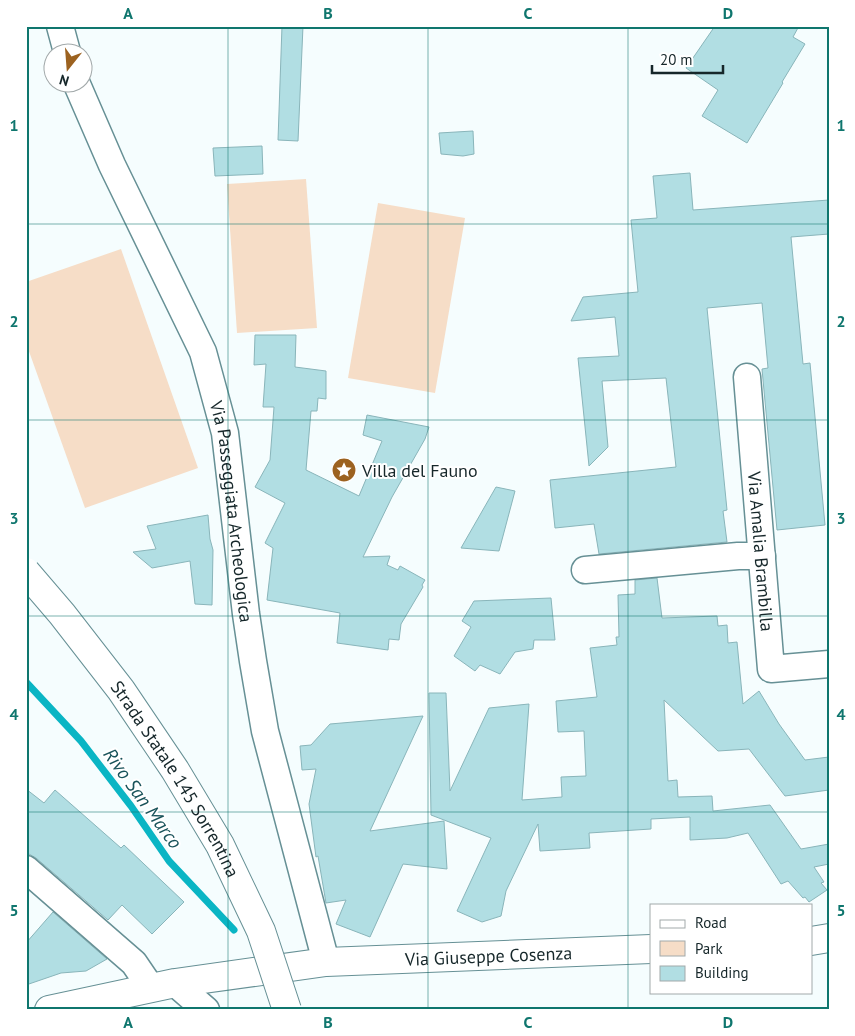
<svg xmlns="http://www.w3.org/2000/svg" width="855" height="1036" viewBox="0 0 855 1036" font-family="'PT Sans',sans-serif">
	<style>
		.green { fill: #f6ddc7 }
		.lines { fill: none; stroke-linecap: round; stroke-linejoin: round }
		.stream { stroke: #0ab5c4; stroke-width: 7 }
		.building { fill: #b1dee3; stroke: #89b5ba }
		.minor-casing { stroke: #669095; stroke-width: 29 }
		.major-casing { stroke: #669095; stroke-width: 30 }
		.minor { stroke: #fff; stroke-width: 26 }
		.major { stroke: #fff; stroke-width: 28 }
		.highway-bridge-casing { stroke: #669095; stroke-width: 30; stroke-linecap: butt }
		.highway-bridge { stroke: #fff; stroke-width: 28 }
		.grid { fill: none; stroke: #0f766e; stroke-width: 1; stroke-opacity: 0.55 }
		.labels { text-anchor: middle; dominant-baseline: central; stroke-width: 4; stroke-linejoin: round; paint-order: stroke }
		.poi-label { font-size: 18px; fill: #16272a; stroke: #fff; text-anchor: start }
		.street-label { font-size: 18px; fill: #16272a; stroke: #fff }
		.water-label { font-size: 19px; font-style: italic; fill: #19535a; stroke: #fff }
		.neatline { fill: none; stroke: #0f766e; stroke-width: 2 }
		.grid-label { font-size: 16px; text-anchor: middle; font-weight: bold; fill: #0f766e }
	</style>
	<rect width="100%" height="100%" fill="#f5fdfe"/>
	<g class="green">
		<path d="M306 179 317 328 237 333 227 184Z"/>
		<path d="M378 203 465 218 435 393 348 378Z"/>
		<path d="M121 249 198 468 85 508 26 343V282Z"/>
	</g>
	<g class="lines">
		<path class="stream" d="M26 682 81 741 131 806 169 861 234 930"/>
	</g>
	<g class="building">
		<path d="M282 26H303L298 141 278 140Z"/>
		<path d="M715 26H799L793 37 805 44 782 82 783 83 747 143 702 116 718 90 686 68Z"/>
		<path d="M473 131 474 154 463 156 441 154 439 133Z"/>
		<path d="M262 146 263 174 215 176 213 148Z"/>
		<path d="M690 173 693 210 829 200V234L791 237 803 364 810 363 825 525 777 530 762 369 768 368 762 303 707 308 727 510 723 511 727 542 599 554 594 524 555 528 550 480 676 467 666 378 602 381 608 447 589 466 578 358 619 356 615 317 571 321 583 297 638 292 631 220 657 218 653 176Z"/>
		<path d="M255 335H296L295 367 326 371V399L318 398 317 411H311L306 470 359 496 382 441 363 435 367 415 429 427 425 439 392 497 363 557 390 556 387 565 398 570 400 566 425 580 422 585 423 587 401 624 399 640 389 639 388 650 337 643 340 613 267 600 273 548 265 543 285 503 255 487 270 460 274 407H263L266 364 254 365Z"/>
		<path d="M496 487 515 491 499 551 461 548Z"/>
		<path d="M208 515 210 539 213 550 212 605 195 604 190 561 152 568 133 552 156 549 147 526Z"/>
		<path d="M657 578 662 618 717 616 718 626 727 625 728 643 737 642 743 704 759 691 779 724 805 760 829 757V790L785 796 749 749 718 751 664 700 668 781 677 780 678 797 712 796 713 811 770 805 801 849 829 844V864L814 867 824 882 821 883 827 890 809 902 805 897 803 898 788 881 781 884 748 833 727 838 690 840V817L651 819V829L589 833 590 848 540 851 538 824 506 891 501 916 482 922 457 911 491 838 431 815 429 693H446L450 791 489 708 529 704 522 800 562 797 561 777 586 776 584 731 558 732 556 701 597 697 590 648 617 645 616 637H619L618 595 635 594V580Z"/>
		<path d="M551 598 555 640H534L533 649 515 652 500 674 480 665 475 671 454 656 471 627 462 621 474 601Z"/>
		<path d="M423 716 370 831 444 821 447 869 403 864 370 937 336 924 346 900 326 903 318 856 316 857 309 804 316 769 302 770 300 746 311 745 330 724Z"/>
		<path d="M26 789 44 803 55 790 121 848 124 845 184 902 152 934 122 905 108 920 36 858 29 854H26Z"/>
		<path d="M53 912 107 959 86 971 61 973 26 985V943Z"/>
	</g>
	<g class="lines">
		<defs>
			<g id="minor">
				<path d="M60 26 67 52"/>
				<path id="s1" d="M76 82 112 165 203 352 225 433 246 614 253 661 265 731 326 962"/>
				<path id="s2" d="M747 377 771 669 829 664"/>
				<path d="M585 570 738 556H762"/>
				<path d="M26 869 134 963 151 988"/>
				<path d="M175 983 206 1010"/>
			</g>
			<g id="major">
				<path d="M811 941 829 938"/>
				<path id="s3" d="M49 1010 175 983 326 962 651 949"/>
			</g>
		</defs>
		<use href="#minor" class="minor-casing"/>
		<use href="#major" class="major-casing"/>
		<use href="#minor" class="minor"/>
		<use href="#major" class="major"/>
		<defs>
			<g id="highway-bridge">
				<path id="s4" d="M26 572 62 614 121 690 175 770 220 845 261 931 287 1010"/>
			</g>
		</defs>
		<use href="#highway-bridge" class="highway-bridge-casing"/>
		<use href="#highway-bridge" class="highway-bridge"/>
	</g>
	<path class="grid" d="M228 26V1010M428 26V1010M628 26V1010M26 224H829M26 420H829M26 616H829M26 812H829"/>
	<defs>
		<symbol id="sight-disc" viewBox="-11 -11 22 22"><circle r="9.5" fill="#9c6220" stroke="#fff"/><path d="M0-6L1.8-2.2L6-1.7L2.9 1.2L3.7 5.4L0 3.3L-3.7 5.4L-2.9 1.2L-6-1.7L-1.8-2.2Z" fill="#fff"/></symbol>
	</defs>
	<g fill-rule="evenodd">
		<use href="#sight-disc" x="330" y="456" width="28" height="28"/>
	</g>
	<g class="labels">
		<g class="poi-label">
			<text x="362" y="470">Villa del Fauno</text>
		</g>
		<g class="street-label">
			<text stroke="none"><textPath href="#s1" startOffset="461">Via Passeggiata Archeologica</textPath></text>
			<text stroke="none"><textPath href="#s2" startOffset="175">Via Amalia Brambilla</textPath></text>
			<text stroke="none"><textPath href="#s4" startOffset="256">Strada Statale 145 Sorrentina</textPath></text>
			<text stroke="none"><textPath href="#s3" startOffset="444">Via Giuseppe Cosenza</textPath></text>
		</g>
		<g class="water-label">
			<text transform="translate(143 798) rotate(54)">Rivo San Marco</text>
		</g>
	</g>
	<rect width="855" height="1036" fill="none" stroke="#ffffff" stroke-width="55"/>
	<rect x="650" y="904" width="162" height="90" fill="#ffffff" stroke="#a2a9aa"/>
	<rect x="660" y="920" width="25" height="8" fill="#ffffff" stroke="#a2a9aa"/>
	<text x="695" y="928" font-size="15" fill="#16272a">Road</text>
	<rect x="660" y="941" width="25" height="15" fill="#f6ddc7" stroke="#a2a9aa"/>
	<text x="695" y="954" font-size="15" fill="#16272a">Park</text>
	<rect x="660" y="966" width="25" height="15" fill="#b1dee3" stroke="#a2a9aa"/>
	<text x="695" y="978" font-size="15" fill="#16272a">Building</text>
	<g transform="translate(68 68) rotate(197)"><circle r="24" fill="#ffffff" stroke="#a2a9aa"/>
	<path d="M0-4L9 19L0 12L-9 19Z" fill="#9c6220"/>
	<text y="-8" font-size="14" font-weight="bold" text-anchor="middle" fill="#16272a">N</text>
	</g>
	<path d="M652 65v8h71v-8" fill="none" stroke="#16272a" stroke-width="2.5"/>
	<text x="660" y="65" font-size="15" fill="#16272a" stroke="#ffffff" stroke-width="4" paint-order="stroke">20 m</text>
	<rect x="28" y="28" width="800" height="980" class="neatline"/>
	<g class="grid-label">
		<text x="128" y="19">A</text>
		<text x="328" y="19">B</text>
		<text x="528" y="19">C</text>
		<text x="728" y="19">D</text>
		<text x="14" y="131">1</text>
		<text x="841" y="131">1</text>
		<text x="14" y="327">2</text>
		<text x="841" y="327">2</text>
		<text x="14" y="524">3</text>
		<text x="841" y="524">3</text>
		<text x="14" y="720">4</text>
		<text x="841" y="720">4</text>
		<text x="14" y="916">5</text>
		<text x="841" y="916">5</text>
		<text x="128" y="1028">A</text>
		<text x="328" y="1028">B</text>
		<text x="528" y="1028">C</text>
		<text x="728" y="1028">D</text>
	</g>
</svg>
